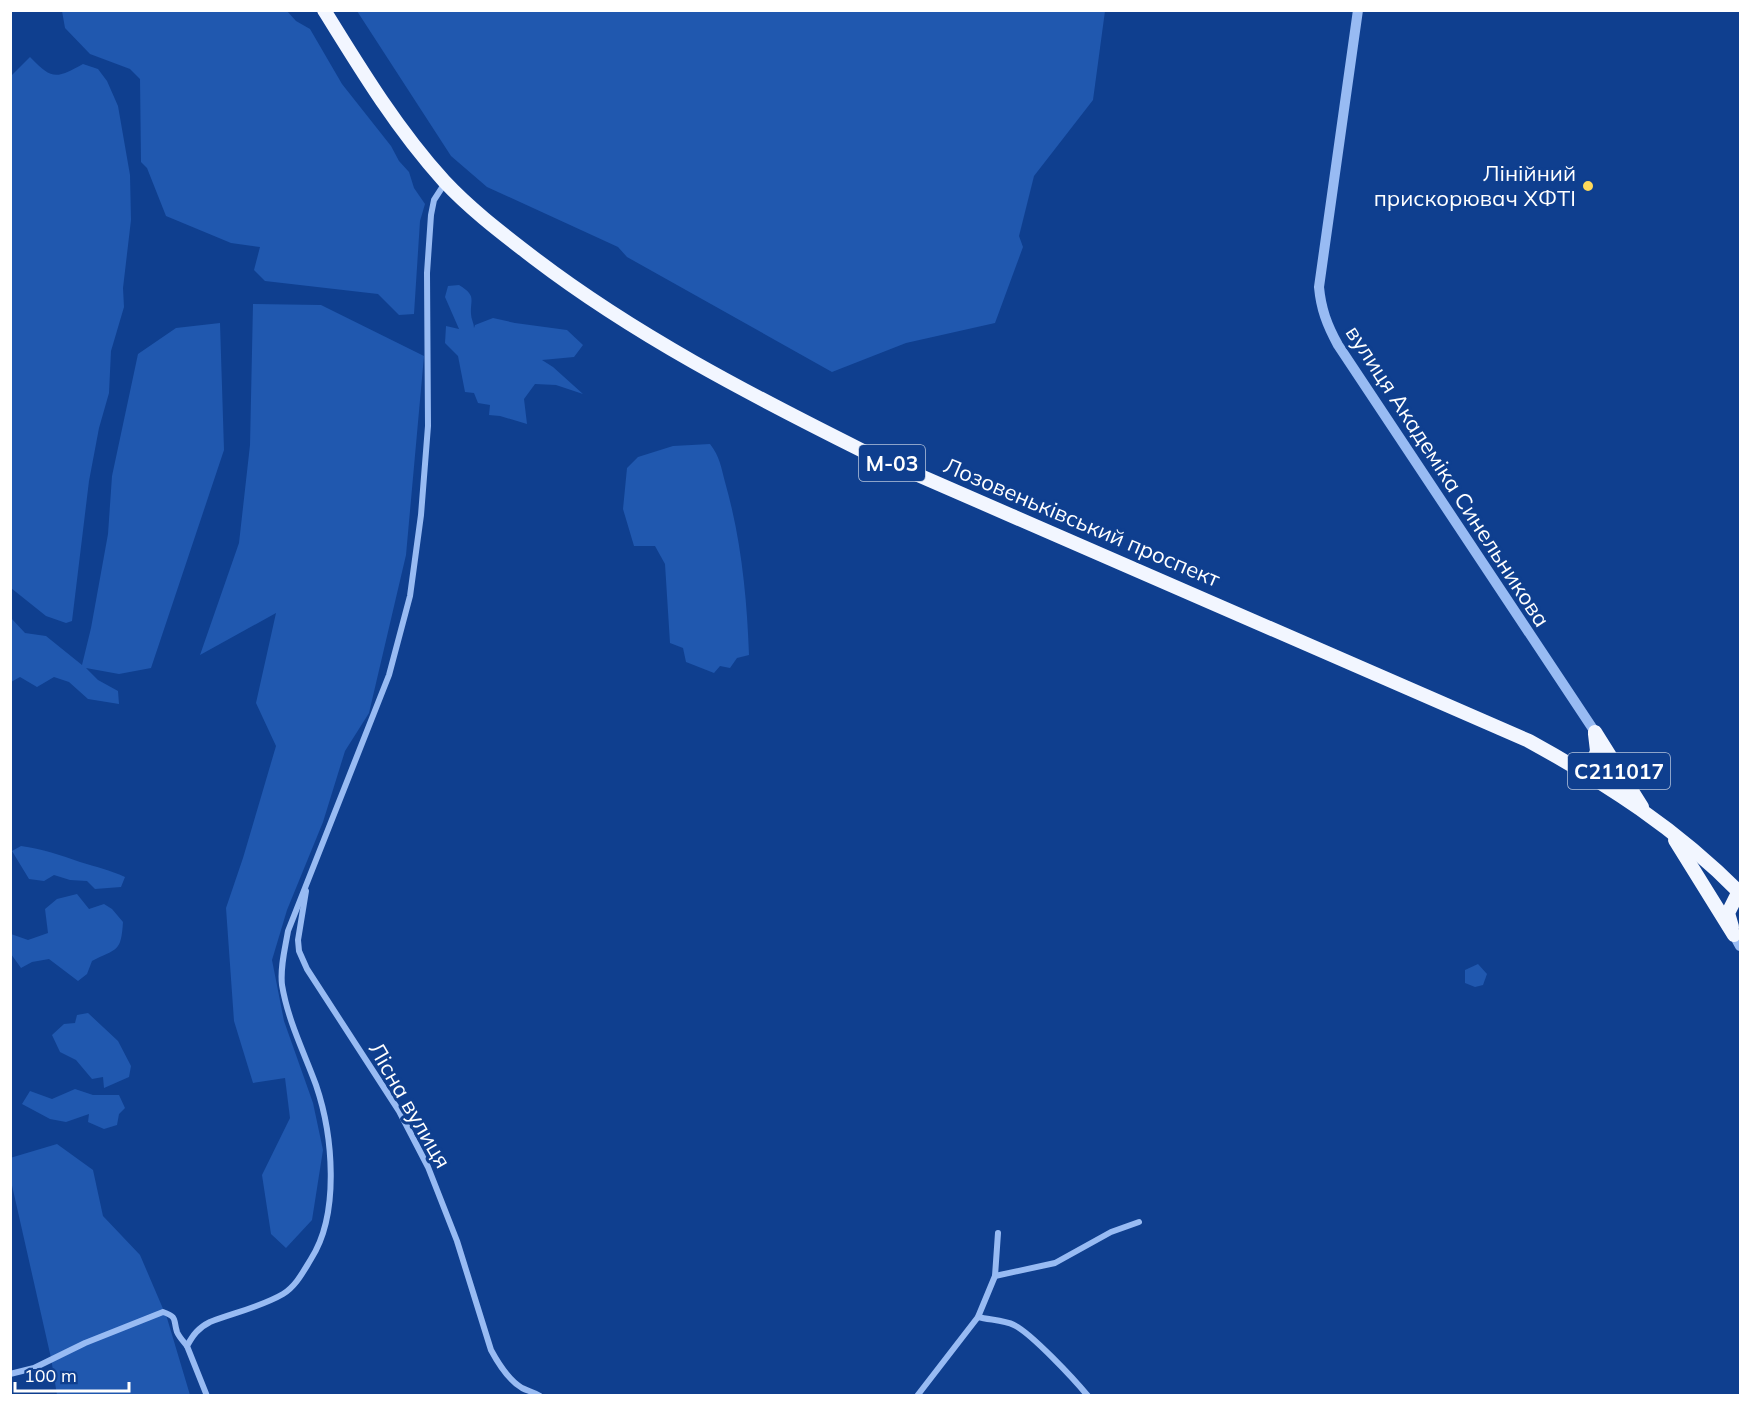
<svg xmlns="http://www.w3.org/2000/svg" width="1751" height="1406" viewBox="0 0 1751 1406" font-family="Mulish,sans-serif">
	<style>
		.green { fill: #2058af }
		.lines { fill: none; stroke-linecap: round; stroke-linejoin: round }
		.minor { stroke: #98bbf3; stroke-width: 6 }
		.tertiary { stroke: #98bbf3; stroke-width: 10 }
		.trunk { stroke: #f2f6ff; stroke-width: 14 }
		.poi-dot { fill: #ffd95a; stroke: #0f3f8f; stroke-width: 2 }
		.labels { text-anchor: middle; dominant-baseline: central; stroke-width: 6; stroke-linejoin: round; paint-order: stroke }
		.shield { fill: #0f3f8f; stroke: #b7c5dd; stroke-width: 1.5 }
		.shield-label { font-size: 21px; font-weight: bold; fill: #fff }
		.poi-label { font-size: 22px; fill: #fff; stroke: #0f3f8f; text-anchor: end }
		.street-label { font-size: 22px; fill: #fff; stroke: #0f3f8f }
	</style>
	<rect width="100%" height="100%" fill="#0f3f8f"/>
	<g class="green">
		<path d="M62 11H287L296 21 310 29 342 84 391 146 399 161 409 172 414 188 425 204 420 221 414 314 399 315 378 294 265 281 254 270 260 247 231 243 166 216 147 168 141 162 140 79 130 69 90 54 65 28Z"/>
		<path d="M357 11H1105L1093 100 1034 176 1019 236 1023 247 995 323 906 343 832 372 627 257 618 247 487 187 451 156Z"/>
		<path d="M30 57C52 80 56 79 83 64L98 69 107 81 118 106 130 175 131 220 123 288 124 307 111 351 109 393 99 428 89 481 72 621 66 623 46 616 11 588 10 77Z"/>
		<path d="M459 285C477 296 470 299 471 314 471 319 474 323 474 328L475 325 493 318 515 323 567 330 583 345 574 357 542 360 553 367 583 394 556 385 535 384 524 399 527 424 500 416 489 415 490 405 478 403 474 393 465 392 458 356 445 343 446 326 459 329 445 297 448 286Z"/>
		<path d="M253 304 321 305 424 356 406 555 369 713 345 751 323 822 287 910 272 960 284 1021 313 1103 323 1150 312 1220 286 1248 271 1234 262 1175 290 1118 285 1078 253 1083 234 1021 226 908 243 858 276 746 256 703 276 613 200 655 239 543 250 445Z"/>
		<path d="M220 323 224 450 151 668 119 674 86 668 98 680 118 691 119 704 88 699 69 682 54 677 37 687 20 677 11 682V618L25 633 46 636 82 665 91 628 108 534 112 476 138 354 176 328Z"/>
		<path d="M710 444C720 457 721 467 725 482 741 538 747 597 749 655L737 658 730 668 720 666 714 673 686 662 683 648 670 643 665 564 655 546H634L623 509 627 468 638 457 673 446Z"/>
		<path d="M21 846C42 849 61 855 80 862 96 867 110 870 125 877L121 887 95 889 87 881 70 880 54 875 44 881 29 879 12 851Z"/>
		<path d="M77 894 89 909 104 904 112 909 123 922C121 953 117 948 92 961L87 974 78 981 49 959 32 962 21 968 11 954V934L28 940 48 933 45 909 57 899Z"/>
		<path d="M1478 964 1487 974 1483 985 1475 987 1465 983V970Z"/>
		<path d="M88 1013 118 1041 131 1066 129 1077 104 1088 103 1077 92 1079 76 1060 60 1052 52 1035 64 1024 75 1023 77 1015Z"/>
		<path d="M75 1089 93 1095H119L125 1108 119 1114 117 1125 104 1129 88 1122 89 1114 66 1122 50 1119 22 1104 30 1091 52 1099Z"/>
		<path d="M57 1144 93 1170 103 1216 140 1255 167 1318 190 1395H57L51 1358 11 1181 10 1158Z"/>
	</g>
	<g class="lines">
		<g class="minor">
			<path d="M306 891 298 940 299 951 307 969 399 1111 428 1167 457 1241 491 1350C498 1363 508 1380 522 1388 528 1391 534 1392 540 1396"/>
			<path d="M995 1276 1055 1263 1111 1232 1139 1222"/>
			<path d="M978 1317C989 1320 1004 1320 1014 1325 1031 1333 1074 1379 1088 1396"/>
			<path d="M10 1374 34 1368 85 1343 163 1312C178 1317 173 1320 177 1332 179 1337 184 1342 187 1346"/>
			<path d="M207 1396 187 1346C193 1335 198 1328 210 1322 233 1313 261 1307 283 1294 296 1286 303 1272 311 1259 340 1214 333 1135 316 1085 304 1052 288 1021 282 985 280 967 285 949 288 931L389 675 410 596 421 515 428 426 427 273 431 215 434 200 445 183"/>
			<path d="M917 1396 978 1317 995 1276 998 1233"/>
		</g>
		<g class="tertiary">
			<path d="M1358 10 1319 287C1321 309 1327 325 1338 345L1595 732"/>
			<path d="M1734 935 1740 946"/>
		</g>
		<g class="trunk">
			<path d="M324 10C361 70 397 129 444 181 471 210 503 234 534 258 635 335 749 394 863 451L1529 741C1607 784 1677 829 1740 893"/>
			<path d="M1595 732 1642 807"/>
			<path d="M1588 775 1597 751 1595 734"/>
			<path d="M1675 840 1734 935"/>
			<path d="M1732 927 1728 913 1739 891"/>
		</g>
	</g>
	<circle class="poi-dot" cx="1588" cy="186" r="6"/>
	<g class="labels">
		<g class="shield">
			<rect x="859" y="445" width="66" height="36" rx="4.5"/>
			<rect x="1568" y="753" width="102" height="36" rx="4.5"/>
		</g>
		<g class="shield-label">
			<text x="892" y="463">М-03</text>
			<text x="1619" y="771">С211017</text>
		</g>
		<g class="poi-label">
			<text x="1576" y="173">Лінійний<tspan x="1576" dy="25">прискорювач ХФТІ</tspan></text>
		</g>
		<g class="street-label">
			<text transform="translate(1448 476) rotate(57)">вулиця Академіка Синельникова</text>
			<text transform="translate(1082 522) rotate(23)">Лозовеньківський проспект</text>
			<text transform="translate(410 1105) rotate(60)">Лісна вулиця</text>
		</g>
	</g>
	<rect width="1751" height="1406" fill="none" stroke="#ffffff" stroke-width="24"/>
	<path d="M15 1382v9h114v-9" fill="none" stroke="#ffffff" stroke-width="3"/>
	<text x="24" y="1382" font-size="18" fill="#ffffff" stroke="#0f3f8f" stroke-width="4.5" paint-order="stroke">100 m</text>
</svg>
